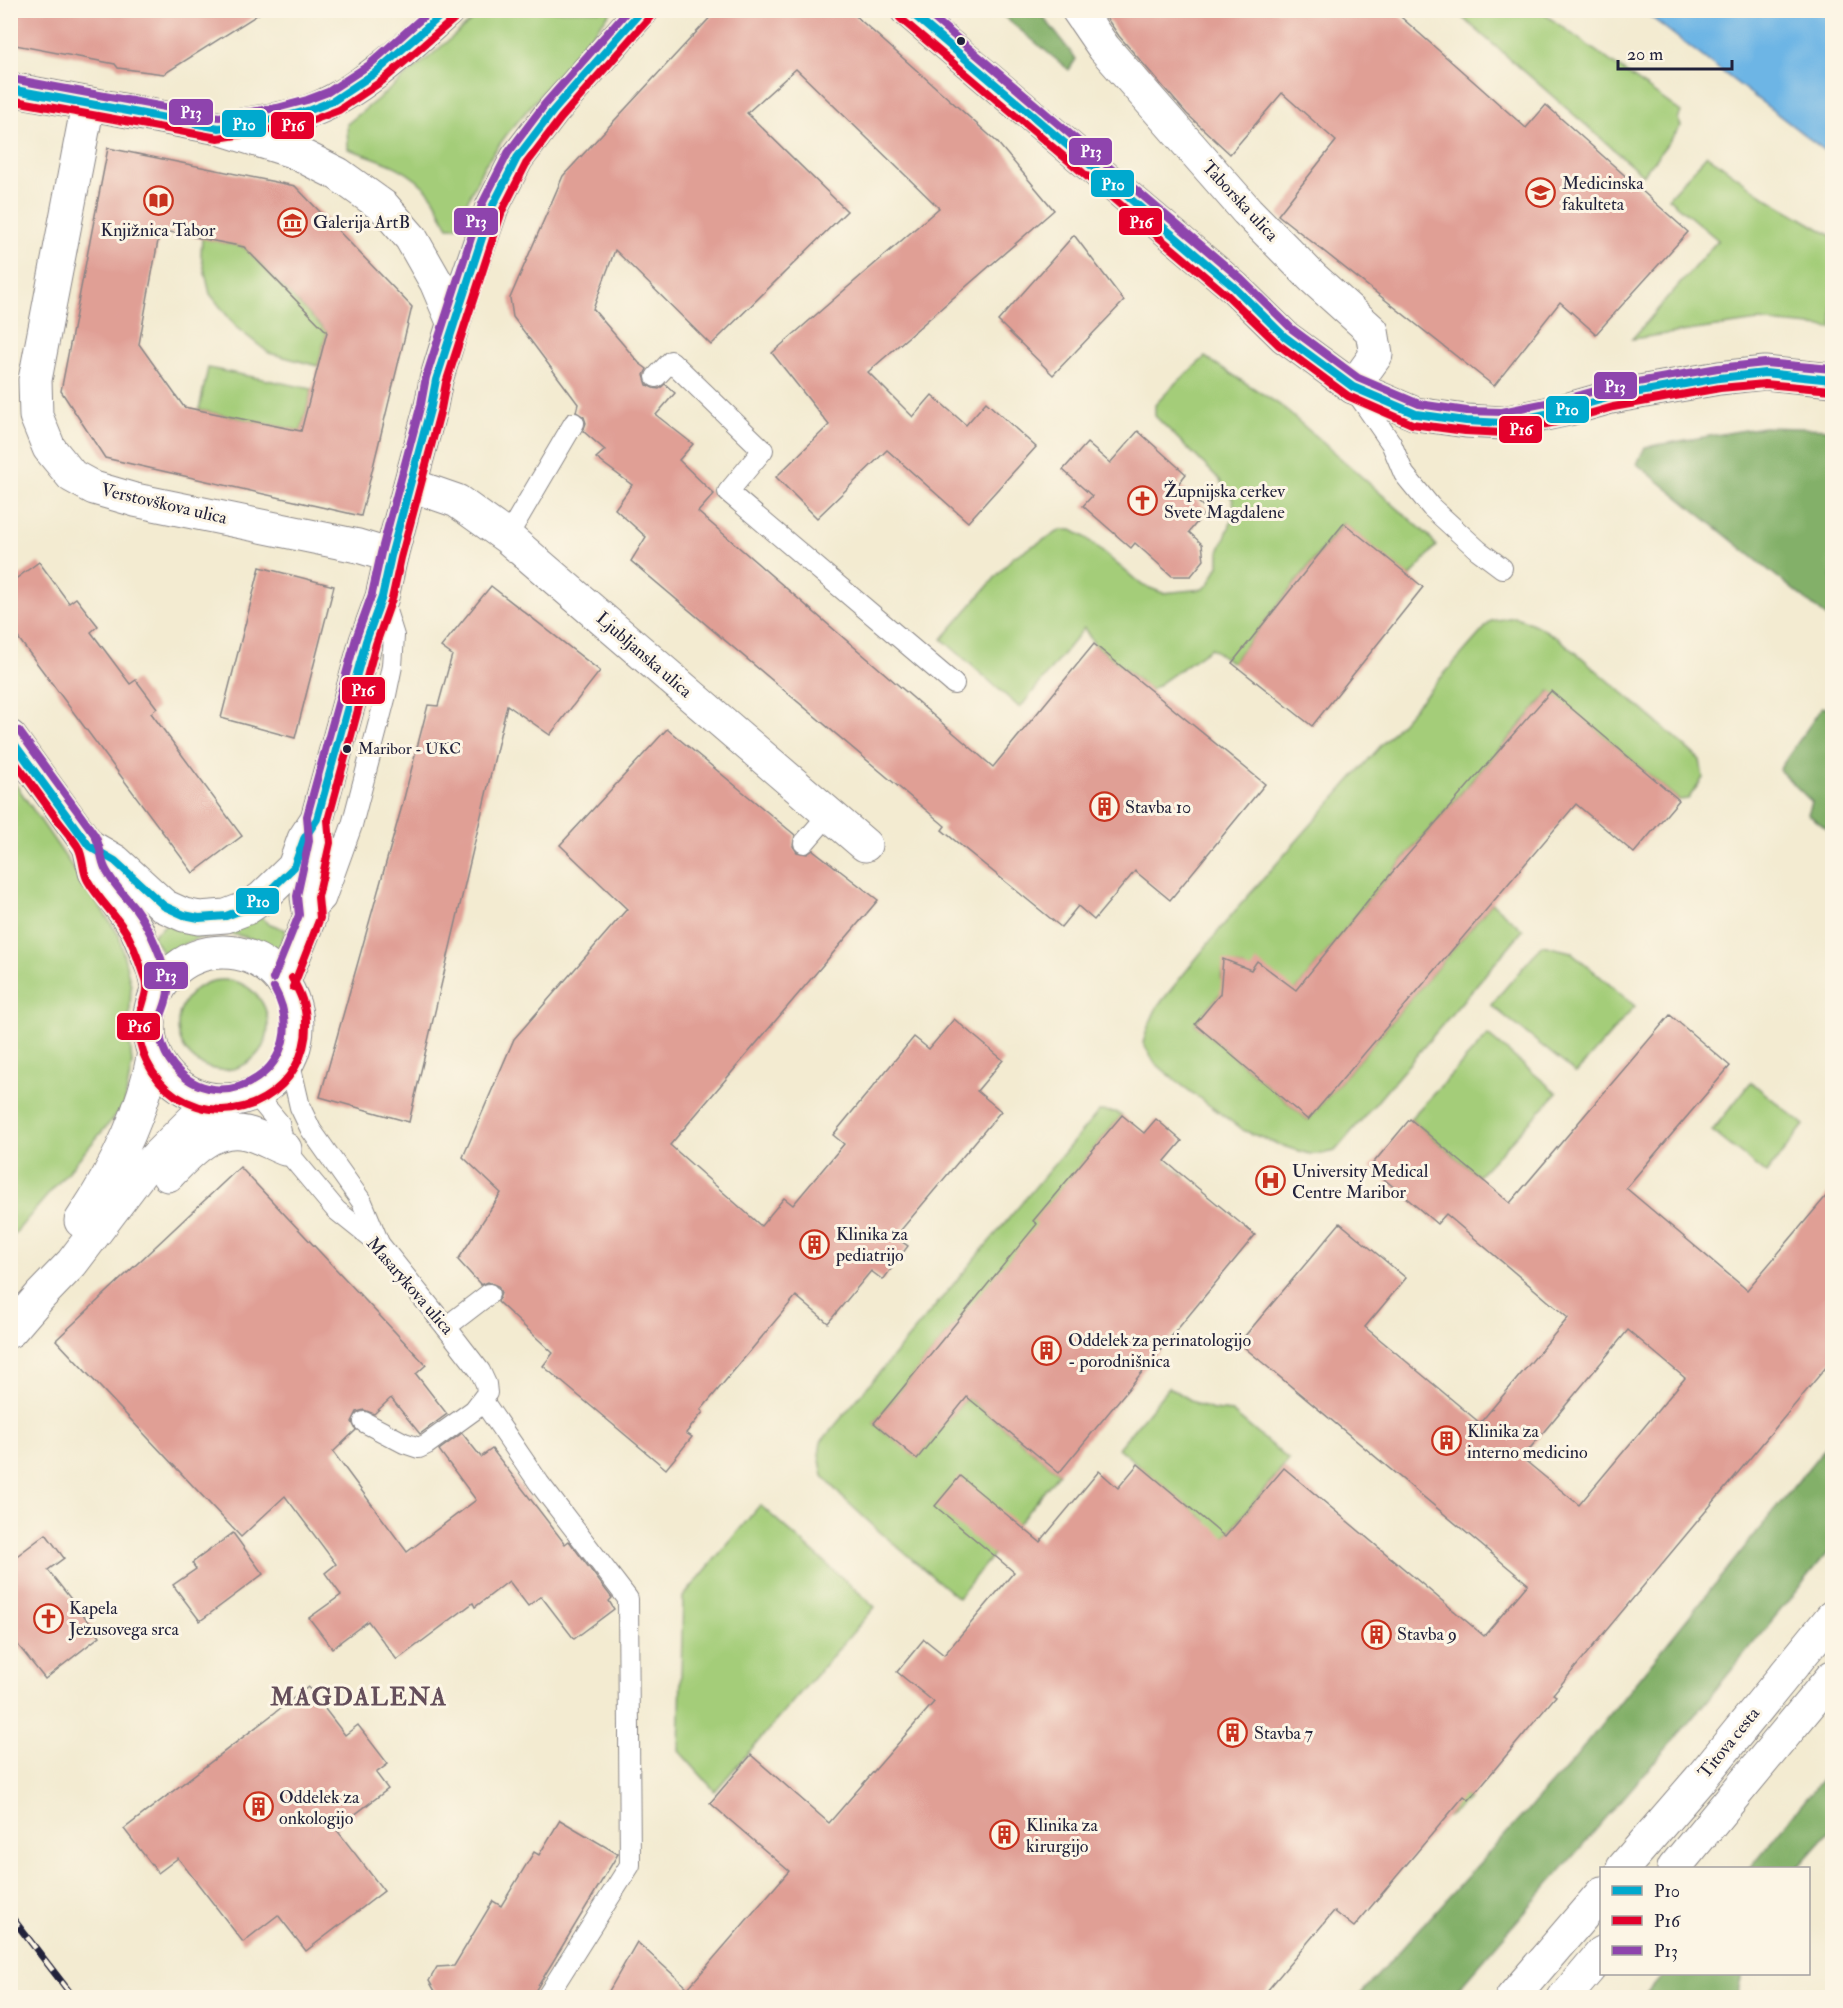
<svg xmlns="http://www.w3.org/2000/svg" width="1843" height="2008" viewBox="0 0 1843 2008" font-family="'IM FELL Double Pica',serif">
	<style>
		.green { fill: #a4cd79; stroke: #63785a; stroke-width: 1.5 }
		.forest { fill: #83b069; stroke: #526952; stroke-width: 1.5 }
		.water { fill: #6db5e5; stroke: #486c90; stroke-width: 1.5 }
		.building { fill: #e09f95; fill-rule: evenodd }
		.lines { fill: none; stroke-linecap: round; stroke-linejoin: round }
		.lane-casing { stroke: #8a8686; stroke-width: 22 }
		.street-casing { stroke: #8a8686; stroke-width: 35 }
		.secondary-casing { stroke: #8a8686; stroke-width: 35 }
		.lane { stroke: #fff; stroke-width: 20 }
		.street { stroke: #fff; stroke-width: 33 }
		.secondary { stroke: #fff; stroke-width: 33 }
		.rail-casing { stroke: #22223b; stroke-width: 7 }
		.rail { stroke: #fcf5e5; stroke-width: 4.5; stroke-dasharray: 14; stroke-linecap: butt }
		.bus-1-casing { stroke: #fcf5e5; stroke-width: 12 }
		.bus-2-casing { stroke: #fcf5e5; stroke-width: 12 }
		.bus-3-casing { stroke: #fcf5e5; stroke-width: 12 }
		.bus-1 { stroke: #00a9ce; stroke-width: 8 }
		.bus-2 { stroke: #e4002b; stroke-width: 8 }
		.bus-3 { stroke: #8e44ad; stroke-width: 8 }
		.bus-dot { fill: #22223b; stroke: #fcf5e5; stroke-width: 2 }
		.labels { text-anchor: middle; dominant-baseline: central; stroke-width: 6; stroke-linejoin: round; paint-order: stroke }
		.bus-label { font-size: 16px; fill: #22223b; stroke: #fcf5e5; text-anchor: start }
		.poi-label { font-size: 18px; fill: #22223b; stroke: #fcf5e5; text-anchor: start }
		.street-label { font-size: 18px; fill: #22223b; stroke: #fcf5e5 }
		.district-label { font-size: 24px; font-weight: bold; letter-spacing: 1.5px; fill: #644e5a; stroke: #fcf5e5 }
		.line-badge { stroke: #fcf5e5; stroke-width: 2 }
		.badge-label { font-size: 16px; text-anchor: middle; font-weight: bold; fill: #fff }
	</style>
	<rect width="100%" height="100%" fill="#fcf5e5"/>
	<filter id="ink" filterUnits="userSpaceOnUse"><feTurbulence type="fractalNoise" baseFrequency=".0167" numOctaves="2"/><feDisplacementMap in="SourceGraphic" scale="12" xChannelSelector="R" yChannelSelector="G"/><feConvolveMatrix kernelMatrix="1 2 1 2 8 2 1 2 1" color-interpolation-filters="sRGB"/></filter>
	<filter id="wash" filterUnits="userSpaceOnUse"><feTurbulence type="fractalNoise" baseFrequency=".008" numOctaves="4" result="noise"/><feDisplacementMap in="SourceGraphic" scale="24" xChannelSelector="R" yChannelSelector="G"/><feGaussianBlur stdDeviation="1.35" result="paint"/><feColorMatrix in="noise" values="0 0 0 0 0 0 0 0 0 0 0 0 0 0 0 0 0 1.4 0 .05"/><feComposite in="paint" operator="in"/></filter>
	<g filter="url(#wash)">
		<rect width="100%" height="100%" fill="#f3ebd1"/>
		<g class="green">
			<path d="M483 11H612L507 134 484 166 467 202 459 224 456 227H448C442 218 439 206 433 197 411 168 381 160 348 149L347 124 428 58Z"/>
			<path d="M1455 11H1540L1681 112 1678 119 1681 126 1643 175Z"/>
			<path d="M1707 155 1765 197 1832 236V328L1758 321 1632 339 1718 240 1668 198Z"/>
			<path d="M202 238 244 247 327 332 318 366 269 353 237 328 210 294 201 255Z"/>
			<path d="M1205 357 1280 405 1429 536 1436 546 1410 577 1343 523 1232 663 1211 648 1151 690 1094 644 1084 628 1020 708 942 639 1013 557 1061 530H1072L1085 537 1142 585 1163 593 1203 589 1209 584 1219 565V552L1235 513 1233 500 1219 479 1155 416V405L1170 389Z"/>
			<path d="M208 368 312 389 301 431 199 410Z"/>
			<path d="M1515 617C1553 628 1579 656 1609 681 1639 707 1670 733 1700 760L1703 778 1688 799 1679 800 1550 691 1369 899 1290 998 1243 967C1225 960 1216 972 1225 988L1195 1024 1308 1120 1492 903 1523 930 1335 1151 1322 1154H1310L1279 1145 1243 1130 1176 1081 1154 1062 1143 1043 1148 1027 1157 1007 1234 912 1491 621Z"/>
			<path d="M10 776 119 935 131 986 129 1030 132 1064 124 1106 11 1238Z"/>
			<path d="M259 915 268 923 286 930 279 953C238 926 205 929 164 955L152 936 170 921Z"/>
			<path d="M1542 945 1571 952 1635 1006 1576 1073 1491 1005Z"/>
			<circle cx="223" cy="1025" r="45"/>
			<path d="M1488 1035 1557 1093 1478 1176 1410 1119Z"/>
			<path d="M1751 1082 1804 1125 1766 1174 1712 1131Z"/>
			<path d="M1099 1111 1115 1112 1122 1115 1034 1221 1165 1161 1185 1177 1081 1303 1017 1250 874 1423 917 1458 967 1397 1059 1473 958 1598 880 1532 841 1496 823 1476 819 1455 821 1442Z"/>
			<path d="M1169 1387 1197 1404 1213 1410 1232 1412 1289 1460 1196 1572 1469 1800 1446 1817 1159 1577 1206 1521 1118 1448Z"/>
			<path d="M760 1505 875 1607 715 1791 679 1751 683 1597Z"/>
		</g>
		<g class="forest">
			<path d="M997 11H1039L1076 59 1069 70Z"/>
			<path d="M1763 427 1832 429V621L1637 464 1645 447Z"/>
			<path d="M1822 707 1832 709V833L1808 814 1812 802 1779 770Z"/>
			<path d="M1832 1439V1547L1690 1721 1451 1997H1358L1574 1759Z"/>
			<path d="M1832 1767V1829L1797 1868H1750Z"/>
			<path d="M1663 1974H1742L1737 1997H1643Z"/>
		</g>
		<path class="water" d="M1643 11H1832V156Z"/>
		<g id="blocks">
			<g class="building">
				<path d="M10 10H265L164 74 118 68 115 64 10 44Z"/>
				<path d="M717 10H849L997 142 1054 210 868 372 913 417 932 395 966 425 986 402 1036 447 968 522 887 450 817 518 776 477 829 425 772 353 939 208 796 69 747 113 847 211 711 345 615 250 593 309 639 363 647 369 644 375 647 385 653 388 659 389 665 384 675 393 656 415 693 444 679 460 714 494 698 512 993 767 1094 644 1265 784 1170 900 1135 871 1094 920 1078 906 1061 927 942 830 945 826 631 561 646 537 615 509 632 485 596 458 605 450 583 431 586 423 584 417 576 412 578 404 513 317 510 298 563 176Z"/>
				<path d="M1101 10H1393L1526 128 1546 105 1688 232 1596 334 1560 302 1494 386 1278 215 1336 141 1282 93 1230 154 1187 114 1119 36Z"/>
				<path d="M108 148 295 186 412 307 361 516 105 458 61 391ZM160 230 244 247 327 332 301 431 184 407 139 344Z"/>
				<path d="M1074 235 1124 301 1053 375 998 321Z"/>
				<path d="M1138 431 1186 474 1178 484 1207 510 1189 532 1202 544 1204 560 1191 576H1172L1135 543 1131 548 1083 506 1092 496 1063 470 1087 443 1110 463Z"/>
				<path d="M1344 523 1423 587 1312 726 1232 663Z"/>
				<path d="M39 562 69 603 76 598 98 626 91 632 130 684 136 680 157 708 151 713 242 836 193 873 10 627V583Z"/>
				<path d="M260 567 334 586 295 738 221 718Z"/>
				<path d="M491 586 600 671 550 735 507 705 409 1122 320 1097 402 806 428 705 438 706 452 655 441 647Z"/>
				<path d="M1551 691 1679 800 1634 853 1576 804 1308 1120 1195 1024 1220 994 1223 959 1251 970 1257 961 1296 990 1369 899Z"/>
				<path d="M667 729 795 835 793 846 797 852 807 854 813 850 878 900 670 1145 761 1226 784 1198 793 1205 844 1144 833 1135 914 1037 929 1049 954 1019 1003 1060 977 1091 1001 1111 895 1237 908 1246 883 1280 871 1271 828 1323 796 1296 701 1410 703 1412 686 1433 692 1437 666 1469 543 1366 553 1353 498 1302 501 1293 498 1286 488 1282 481 1285 458 1260 501 1193 463 1157 514 1039 627 909 560 845Z"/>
				<path d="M1670 1015 1730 1066 1626 1188 1747 1290 1833 1188V1359L1553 1694 1556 1696 1469 1800 1464 1796 1354 1927 1334 1911 1261 1998H605L637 1942 688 1988 789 1871 710 1803 751 1755 829 1823 934 1702 897 1672 924 1639 944 1655 1014 1572 935 1506 960 1476 1040 1542 1099 1471 1118 1488 1138 1464 1225 1537 1284 1468 1484 1636 1528 1584 1239 1343 1340 1223 1406 1278 1365 1327 1480 1423 1568 1318 1446 1214 1437 1224 1370 1167 1410 1119 1510 1203ZM1628 1330 1685 1378 1579 1505 1522 1458Z"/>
				<path d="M1122 1115 1144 1133 1156 1119 1182 1141 1165 1161 1255 1235 1059 1473 967 1397 917 1459 874 1423 1037 1224 1033 1221Z"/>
				<path d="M240 1167 426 1365 416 1374 447 1414 420 1434 391 1398 374 1414 364 1410 357 1412 352 1422 356 1430 333 1452 407 1552 476 1500 439 1450 462 1433 481 1457 492 1449 565 1544 569 1541 612 1598 609 1601 614 1609 574 1639 541 1596 528 1606 509 1581 475 1607 473 1603 397 1660 368 1621 332 1648 309 1618 341 1595 325 1573 336 1564 285 1496 241 1537 56 1340Z"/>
				<path d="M233 1533 263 1574 200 1621 173 1585 196 1569 192 1563Z"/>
				<path d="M46 1534 64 1558 48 1570 100 1636 45 1679 10 1635V1561Z"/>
				<path d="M308 1687 345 1735 358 1725 388 1764 376 1773 388 1789 336 1829 384 1891 306 1951 278 1915 243 1942 178 1858 158 1873 124 1829Z"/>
				<path d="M560 1820 618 1854 531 1998H439L429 1981 437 1967 454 1966 493 1901 501 1906 534 1852 539 1855Z"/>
			</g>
		</g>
	</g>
	<g filter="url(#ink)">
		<use href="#blocks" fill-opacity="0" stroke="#8a8686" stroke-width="1.5"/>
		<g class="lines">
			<defs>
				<g id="lane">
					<path d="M656 377 671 361 763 450 728 492 954 684"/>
					<path d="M1356 392 1391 443 1404 474 1431 507 1478 550 1502 568"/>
					<path d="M507 537 574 423"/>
					<path d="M804 843 829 814"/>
					<path d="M310 916 325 900 352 825 386 695 392 666 394 636 382 598"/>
					<path d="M289 1060 300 1107 311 1130 362 1202 379 1243"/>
					<path d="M255 1094 279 1123 285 1149 336 1210 381 1246 446 1327 480 1371 486 1384 487 1393 474 1410 427 1444 419 1448 404 1443 364 1422"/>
					<path d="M446 1327 489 1294"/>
					<path d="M483 1401 539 1483 628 1599 630 1865 546 1998"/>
				</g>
				<g id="street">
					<path d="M1078 10 1104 48 1247 211 1312 277 1372 331 1376 355 1353 387"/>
					<path d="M88 104 35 380 36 416 49 448 72 476 94 488 135 500 358 546 391 556"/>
					<path d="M411 485 457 501 507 537 865 845"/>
				</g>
				<g id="secondary">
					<path d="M907 10 1234 287 1285 337 1353 387 1416 414 1466 421 1503 423 1569 409 1611 397 1719 378 1765 373 1832 380"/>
					<path d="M10 89 219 128 292 151 338 174 384 207 411 238 436 282 453 322"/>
					<path d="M224 128C252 122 283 120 310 111 357 95 411 44 448 10"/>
					<path d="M10 737 89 846 115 861 164 906 184 915 199 918 226 916 247 908 262 898 294 867 304 839 317 819 366 641 382 597 391 556 431 406 436 380 465 286 492 207 517 158 553 111 642 10"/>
					<path d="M89 846 95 872 136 928 153 969 158 990"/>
					<circle cx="223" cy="1026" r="74"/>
					<path d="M283 983 310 916 307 897 320 841"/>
					<path d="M168 1175C188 1154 214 1125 246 1133 259 1136 272 1144 285 1149"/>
					<path d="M81 1221C115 1170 143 1114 154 1053"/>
					<path d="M10 1331 41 1295 72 1263 141 1172 198 1115 219 1101"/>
					<path d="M1623 1868 1700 1779 1832 1617"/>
					<path d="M1674 1868 1832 1677"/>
					<path d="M1512 1998 1602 1893"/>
					<path d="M1564 1998 1602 1953"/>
				</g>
			</defs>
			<use href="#lane" class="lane-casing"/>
			<use href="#street" class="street-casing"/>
			<use href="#secondary" class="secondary-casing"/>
			<use href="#lane" class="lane"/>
			<use href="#street" class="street"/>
			<use href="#secondary" class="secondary"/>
			<defs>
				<path id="rail" d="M10 1915 74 1998"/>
			</defs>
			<use href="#rail" class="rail-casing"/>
			<use href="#rail" class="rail"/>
			<defs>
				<g id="bus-1">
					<path d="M908 10 1234 287 1285 337 1353 387 1416 414 1466 421 1503 423 1569 409 1611 397 1719 378 1765 373 1832 380"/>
					<path d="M10 89 219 128 279 118 310 110 333 101 375 73 447 10"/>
					<path d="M10 738 89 846 115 861 164 906 184 915 199 918 226 916 247 908 262 898 294 867 304 839 317 819 366 641 382 597 391 556 431 406 436 380 492 207 517 158 553 111 642 10"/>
				</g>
				<g id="bus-2">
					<path d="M900 18 1227 295 1279 345 1348 396 1412 424 1465 431 1504 433 1571 419 1613 407 1720 388 1765 384 1831 390"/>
					<path d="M10 100 218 138 281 128 313 120 339 110 382 81 455 18"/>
					<path d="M10 756C26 776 41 797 56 818 63 828 72 837 78 847 84 858 82 871 88 881 99 900 115 914 126 932 135 947 139 963 145 979 149 993 141 1004 139 1018 135 1047 152 1080 176 1096 235 1134 309 1089 306 1021 306 1005 299 991 292 978"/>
					<path d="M293 987 320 918 318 897 330 843 328 820 376 644 392 599 401 558 441 409 446 383 502 211 526 164 561 118 650 17"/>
				</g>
				<g id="bus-3">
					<path d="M924 10 1241 279 1292 329 1358 378 1419 404 1467 411 1502 412 1566 399 1609 387 1718 368 1765 363 1832 369"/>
					<path d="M12 79 219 117 277 108 307 100 328 92 369 65 431 10"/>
					<path d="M19 731 94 834C101 845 100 857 105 868 112 883 125 896 135 908 149 927 166 964 168 987 169 996 165 1005 162 1013 156 1031 162 1051 173 1065 220 1125 317 1065 274 988"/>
					<path d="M273 979 299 915 297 896 309 841 307 816 356 638 372 594 381 553 421 404 426 377 482 204 508 153 545 104 628 10"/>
				</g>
			</defs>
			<use href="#bus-1" class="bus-1-casing"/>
			<use href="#bus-2" class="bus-2-casing"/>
			<use href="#bus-3" class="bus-3-casing"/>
			<use href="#bus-1" class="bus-1"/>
			<use href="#bus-2" class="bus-2"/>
			<use href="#bus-3" class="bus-3"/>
		</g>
	</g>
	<defs>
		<symbol id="university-ring" viewBox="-11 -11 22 22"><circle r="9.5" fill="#fcf5e5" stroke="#c8321e" stroke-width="1.5"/><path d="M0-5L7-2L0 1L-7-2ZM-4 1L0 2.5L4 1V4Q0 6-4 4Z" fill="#c8321e"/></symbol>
		<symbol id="library-ring" viewBox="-11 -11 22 22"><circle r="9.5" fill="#fcf5e5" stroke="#c8321e" stroke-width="1.5"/><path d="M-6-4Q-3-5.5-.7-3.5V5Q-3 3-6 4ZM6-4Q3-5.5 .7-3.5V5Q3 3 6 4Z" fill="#c8321e"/></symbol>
		<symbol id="museum-ring" viewBox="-11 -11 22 22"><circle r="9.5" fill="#fcf5e5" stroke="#c8321e" stroke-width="1.5"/><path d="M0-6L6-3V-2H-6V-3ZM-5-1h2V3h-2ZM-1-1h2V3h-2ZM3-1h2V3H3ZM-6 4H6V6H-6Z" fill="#c8321e"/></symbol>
		<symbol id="church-ring" viewBox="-11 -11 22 22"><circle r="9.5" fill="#fcf5e5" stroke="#c8321e" stroke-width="1.5"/><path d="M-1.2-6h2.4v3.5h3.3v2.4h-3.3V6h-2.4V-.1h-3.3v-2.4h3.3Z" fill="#c8321e"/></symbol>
		<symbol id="building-ring" viewBox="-11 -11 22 22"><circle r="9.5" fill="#fcf5e5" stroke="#c8321e" stroke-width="1.5"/><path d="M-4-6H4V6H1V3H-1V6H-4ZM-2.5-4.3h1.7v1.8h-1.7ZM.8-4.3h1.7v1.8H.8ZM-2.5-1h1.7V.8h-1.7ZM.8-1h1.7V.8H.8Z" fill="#c8321e"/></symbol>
		<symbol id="hospital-ring" viewBox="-11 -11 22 22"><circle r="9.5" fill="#fcf5e5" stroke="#c8321e" stroke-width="1.5"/><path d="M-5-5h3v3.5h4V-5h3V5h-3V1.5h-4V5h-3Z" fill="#c8321e"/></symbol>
	</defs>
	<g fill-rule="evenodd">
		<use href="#university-ring" x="1524" y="176" width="33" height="33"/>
		<use href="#library-ring" x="142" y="184" width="33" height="33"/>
		<use href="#museum-ring" x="276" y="206" width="33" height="33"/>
		<use href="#church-ring" x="1126" y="484" width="33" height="33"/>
		<use href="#building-ring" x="1088" y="790" width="33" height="33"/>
		<use href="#hospital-ring" x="1254" y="1164" width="33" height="33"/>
		<use href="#building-ring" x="798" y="1228" width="33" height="33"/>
		<use href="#building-ring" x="1030" y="1334" width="33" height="33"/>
		<use href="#building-ring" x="1430" y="1424" width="33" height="33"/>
		<use href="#church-ring" x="32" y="1602" width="33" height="33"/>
		<use href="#building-ring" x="1360" y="1618" width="33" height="33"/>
		<use href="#building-ring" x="1216" y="1716" width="33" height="33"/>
		<use href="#building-ring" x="242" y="1790" width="33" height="33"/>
		<use href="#building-ring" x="988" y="1818" width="33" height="33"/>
	</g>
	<g class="bus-dot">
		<circle cx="961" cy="41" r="5"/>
		<circle cx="347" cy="749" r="5"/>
	</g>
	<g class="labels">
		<g class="bus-label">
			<text x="358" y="749">Maribor - UKC</text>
		</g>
		<g class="poi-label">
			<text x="1562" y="183">Medicinska<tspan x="1562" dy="21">fakulteta</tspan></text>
			<text x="313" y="222">Galerija ArtB</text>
			<text x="158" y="230" text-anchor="middle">Knjižnica Tabor</text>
			<text x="1164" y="491">Župnijska cerkev<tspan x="1164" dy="21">Svete Magdalene</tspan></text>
			<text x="1125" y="807">Stavba 10</text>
			<text x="1292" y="1171">University Medical<tspan x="1292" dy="21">Centre Maribor</tspan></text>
			<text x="836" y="1234">Klinika za<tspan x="836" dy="21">pediatrijo</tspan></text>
			<text x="1068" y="1340">Oddelek za perinatologijo<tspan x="1068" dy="21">- porodnišnica</tspan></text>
			<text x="1467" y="1431">Klinika za<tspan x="1467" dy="21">interno medicino</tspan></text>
			<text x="69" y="1608">Kapela<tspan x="69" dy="21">Jezusovega srca</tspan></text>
			<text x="1397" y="1634">Stavba 9</text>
			<text x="1254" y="1733">Stavba 7</text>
			<text x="279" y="1797">Oddelek za<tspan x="279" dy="21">onkologijo</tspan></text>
			<text x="1026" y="1825">Klinika za<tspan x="1026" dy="21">kirurgijo</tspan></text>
		</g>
		<g class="street-label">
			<text transform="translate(1240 201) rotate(47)">Taborska ulica</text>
			<text transform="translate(164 504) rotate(13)">Verstovškova ulica</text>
			<text transform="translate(644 655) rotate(41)">Ljubljanska ulica</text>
			<text transform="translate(410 1286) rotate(49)">Masarykova ulica</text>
			<text transform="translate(1729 1743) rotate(-51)">Titova cesta</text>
		</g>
		<g class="district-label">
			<text x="359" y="1697">MAGDALENA</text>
		</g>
	</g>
	<g class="line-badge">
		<rect x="168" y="98" width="46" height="28" rx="6" fill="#8e44ad"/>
		<rect x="221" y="109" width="46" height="29" rx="6" fill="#00a9ce"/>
		<rect x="270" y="111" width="45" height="29" rx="6" fill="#e4002b"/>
		<rect x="1068" y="137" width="45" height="29" rx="6" fill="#8e44ad"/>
		<rect x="1090" y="169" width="45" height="29" rx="6" fill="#00a9ce"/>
		<rect x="453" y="207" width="46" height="29" rx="6" fill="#8e44ad"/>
		<rect x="1118" y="207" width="45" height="29" rx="6" fill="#e4002b"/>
		<rect x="1593" y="371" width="45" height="29" rx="6" fill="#8e44ad"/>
		<rect x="1545" y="395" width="45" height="29" rx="6" fill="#00a9ce"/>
		<rect x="1498" y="415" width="45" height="29" rx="6" fill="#e4002b"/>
		<rect x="341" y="676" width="45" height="29" rx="6" fill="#e4002b"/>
		<rect x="235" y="887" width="45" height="28" rx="6" fill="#00a9ce"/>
		<rect x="143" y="961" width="46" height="29" rx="6" fill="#8e44ad"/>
		<rect x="116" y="1012" width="45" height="29" rx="6" fill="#e4002b"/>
	</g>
	<g class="badge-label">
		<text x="191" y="118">P13</text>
		<text x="244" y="130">P10</text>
		<text x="293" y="131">P16</text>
		<text x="1091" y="157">P13</text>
		<text x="1113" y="190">P10</text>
		<text x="476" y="227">P13</text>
		<text x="1141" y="228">P16</text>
		<text x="1615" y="392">P13</text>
		<text x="1567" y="415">P10</text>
		<text x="1521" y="435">P16</text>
		<text x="363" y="696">P16</text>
		<text x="258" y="907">P10</text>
		<text x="166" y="981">P13</text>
		<text x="139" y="1032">P16</text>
	</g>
	<rect width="1843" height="2008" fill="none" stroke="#fcf5e5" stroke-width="36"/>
	<rect x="1600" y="1867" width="210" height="108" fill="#fcf5e5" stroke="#a5a1a1" stroke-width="1.5"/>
	<rect x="1612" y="1886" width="30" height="9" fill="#00a9ce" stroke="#a5a1a1" stroke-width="1.5"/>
	<text x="1654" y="1897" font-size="18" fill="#22223b">P10</text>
	<rect x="1612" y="1916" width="30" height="9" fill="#e4002b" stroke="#a5a1a1" stroke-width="1.5"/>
	<text x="1654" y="1927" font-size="18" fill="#22223b">P16</text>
	<rect x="1612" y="1946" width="30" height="9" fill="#8e44ad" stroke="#a5a1a1" stroke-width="1.5"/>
	<text x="1654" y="1957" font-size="18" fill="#22223b">P13</text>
	<path d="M1618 60v9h114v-9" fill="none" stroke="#22223b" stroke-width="3"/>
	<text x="1627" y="60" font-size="18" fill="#22223b" stroke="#fcf5e5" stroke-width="4.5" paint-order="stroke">20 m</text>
</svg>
